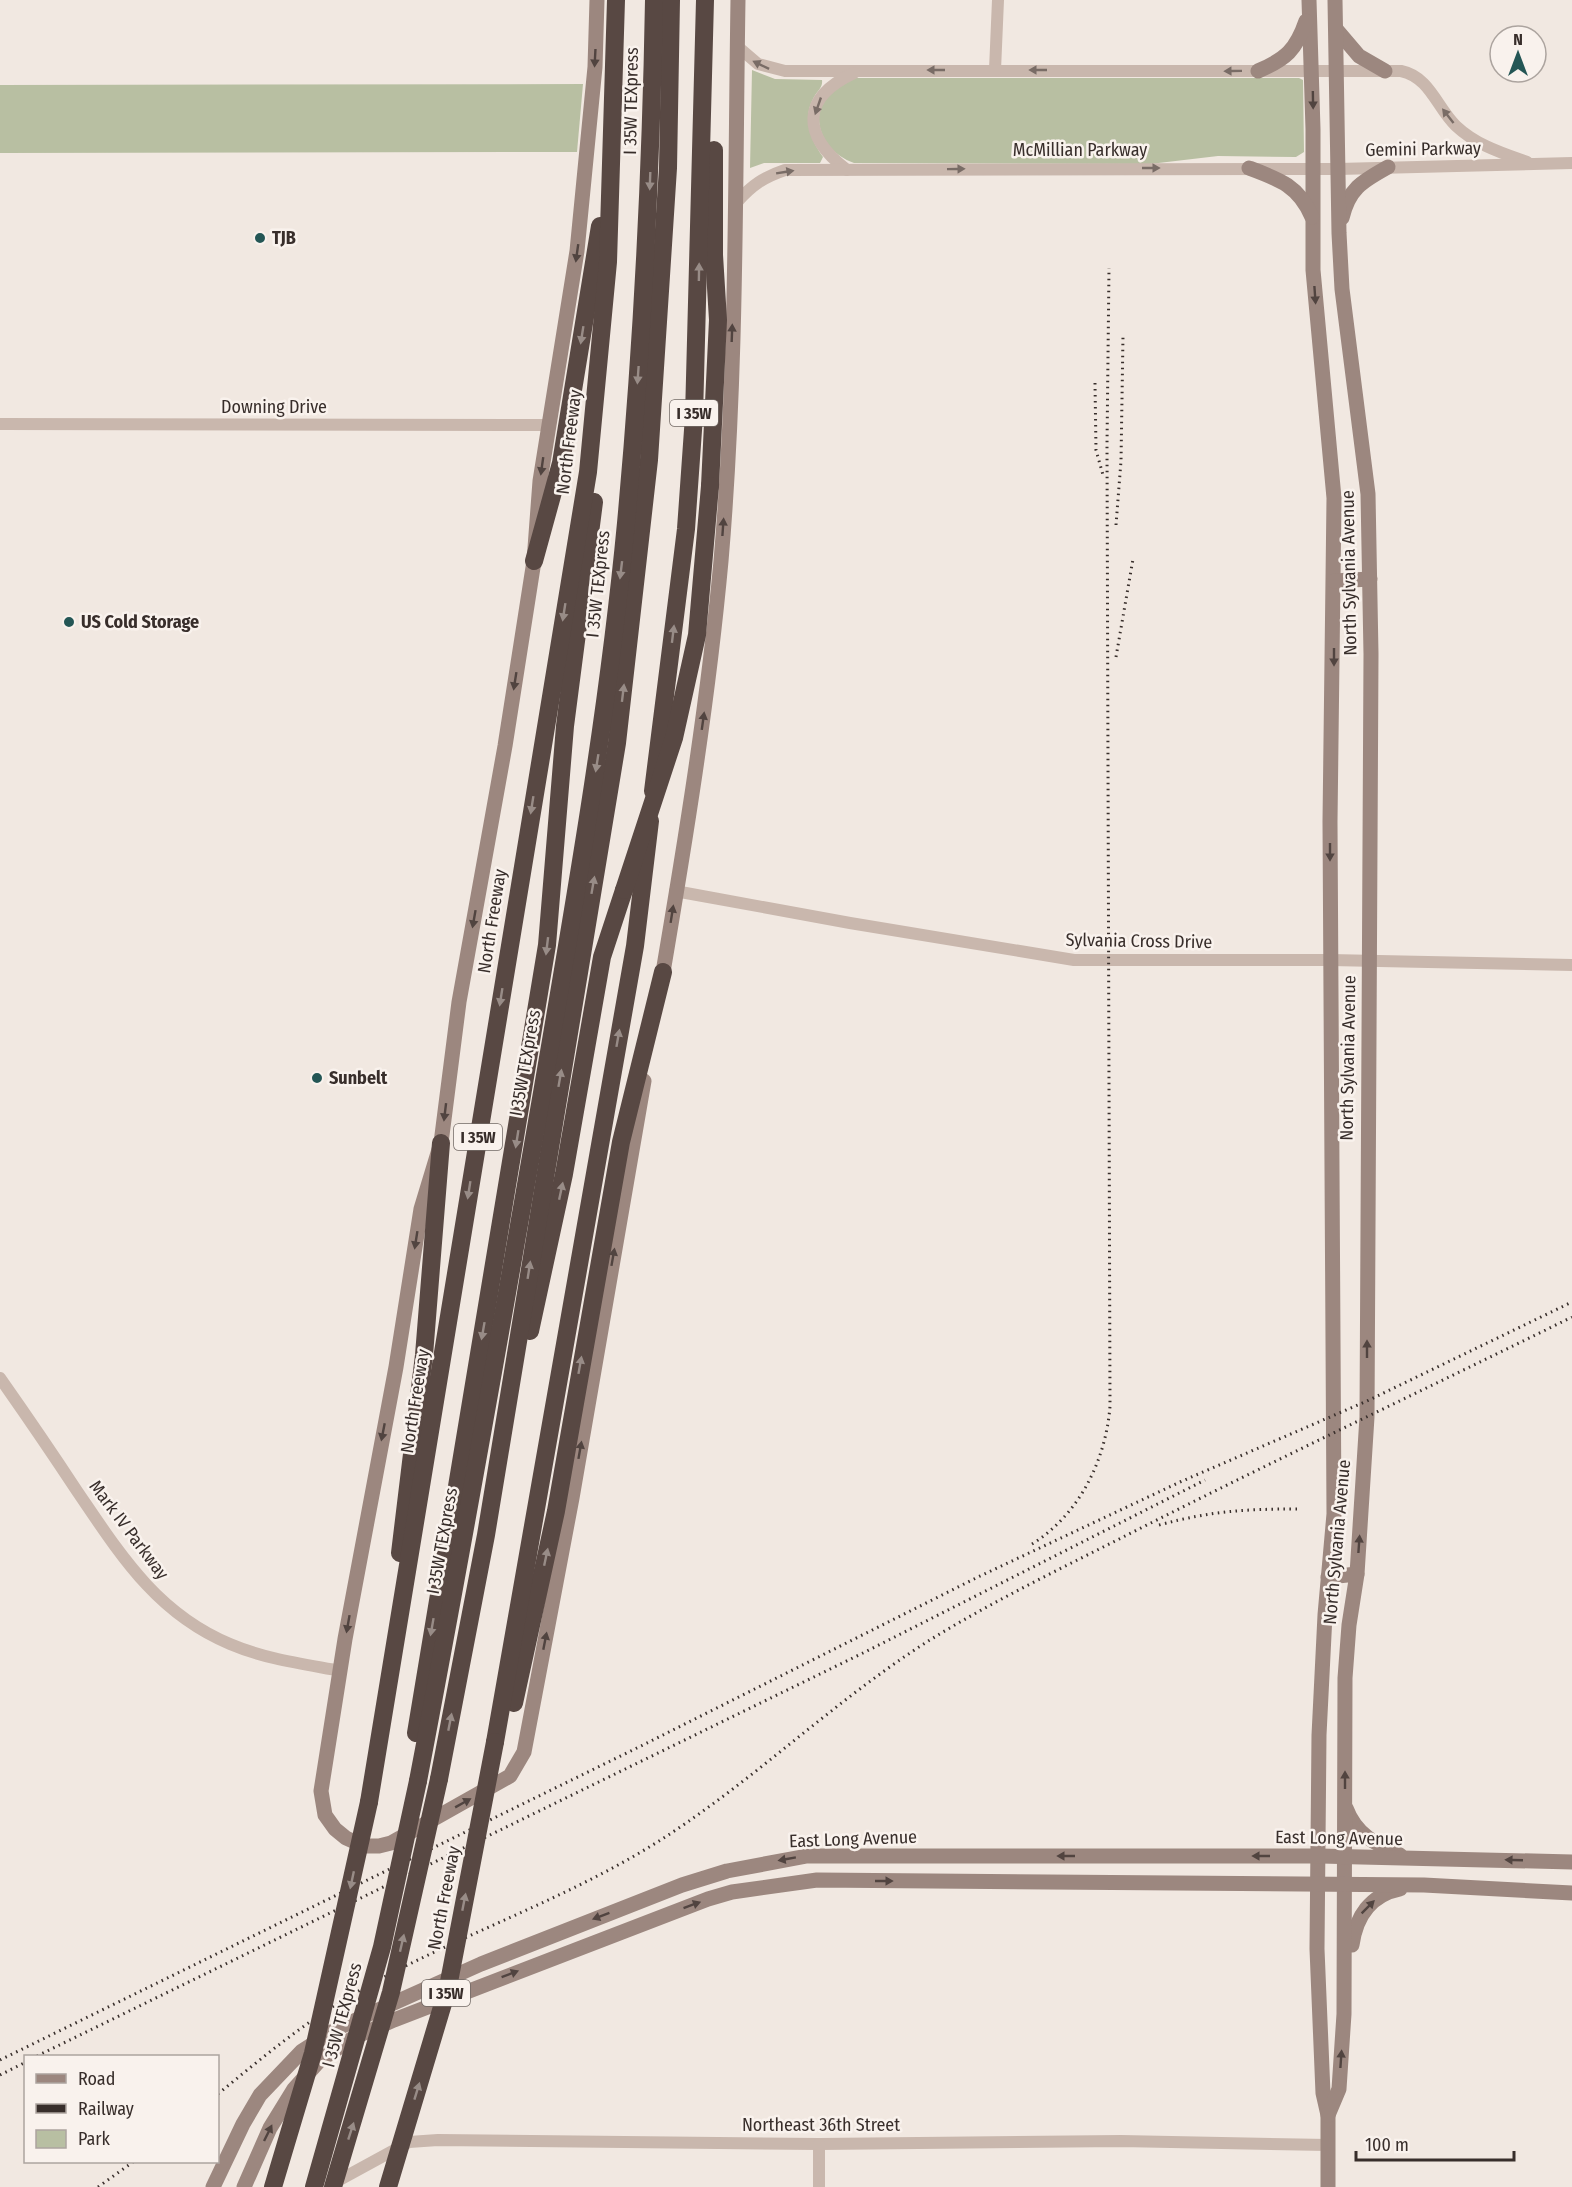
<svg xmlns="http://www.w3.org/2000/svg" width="1572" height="2187" viewBox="0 0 1572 2187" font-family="'Fira Sans Condensed',sans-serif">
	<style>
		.green { fill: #b8bfa2 }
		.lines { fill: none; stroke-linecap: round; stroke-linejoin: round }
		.minor { stroke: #c9b7ad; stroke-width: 12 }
		.secondary { stroke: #9c877f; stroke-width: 15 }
		.motorway { stroke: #584843; stroke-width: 18 }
		.rail { stroke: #382e2b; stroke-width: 3; stroke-dasharray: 1.5 4.5; stroke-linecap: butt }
		.motorway-bridge { stroke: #584843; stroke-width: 18 }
		.oneway { fill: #514440 }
		.oneway2 { fill: #796c66 }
		.oneway3 { fill: #988c87 }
		.poi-dot { fill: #245655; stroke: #f9f2ed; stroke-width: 2 }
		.labels { text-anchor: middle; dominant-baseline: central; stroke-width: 5; stroke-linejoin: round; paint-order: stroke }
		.shield { fill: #f9f2ed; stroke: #726965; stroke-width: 1.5 }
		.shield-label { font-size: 16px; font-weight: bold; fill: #382e2b }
		.street-label { font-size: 18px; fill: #382e2b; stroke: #f9f2ed }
		.poi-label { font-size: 18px; font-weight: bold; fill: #382e2b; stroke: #f9f2ed; text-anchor: start }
	</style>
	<rect width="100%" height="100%" fill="#f1e8e1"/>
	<g class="green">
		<path d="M752 70 775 79 822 80C823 87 818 90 814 97 802 118 810 139 823 157L820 163H764L750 168Z"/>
		<path d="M853 78H1299L1303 80 1304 152 1296 157 1218 156 1150 164 854 163C827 154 808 123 826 97 832 89 845 84 853 78Z"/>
		<path d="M583 84 577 152 0 153V85Z"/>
	</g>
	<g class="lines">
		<g class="minor">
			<path d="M737 46 758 64 785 71H1401C1430 77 1437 108 1456 126 1476 145 1502 153 1527 162"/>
			<path d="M995 70 998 0"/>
			<path d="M847 170C802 136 800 98 854 73"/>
			<path d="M737 202C752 185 764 177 785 170L1338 169 1572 163"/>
			<path d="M0 424 548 425"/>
			<path d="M675 891 850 923 1074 960H1330L1572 965"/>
			<path d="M0 1378C26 1415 52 1453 77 1491 120 1554 156 1613 230 1644 265 1659 304 1664 341 1671"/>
			<path d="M332 2184 409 2142 438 2140 819 2144 1121 2141 1328 2145"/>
			<path d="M819 2187V2144"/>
		</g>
		<g class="secondary">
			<path d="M597 0 595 67 577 251 540 481 534 561 505 746 459 1002 441 1143 421 1209 396 1367 345 1639 321 1791 325 1815 335 1829 346 1838 364 1846H379L391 1843 510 1776 524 1752 572 1498 644 1081"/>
			<path d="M1309 0 1313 129V270L1334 498 1330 822 1334 1514 1325 1615 1319 1735 1317 1949 1323 2093 1328 2115V2187"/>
			<path d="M1336 29 1359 56 1385 71"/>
			<path d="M1258 71C1286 59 1296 50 1306 21"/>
			<path d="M1249 168C1279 179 1299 186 1312 217"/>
			<path d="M1342 218C1349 188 1363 181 1388 167"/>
			<path d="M1334 581 1370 579"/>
			<path d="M661 984C685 843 708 703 721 561 737 374 735 187 738 0"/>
			<path d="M1328 1577 1357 1574"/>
			<path d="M1346 1808C1356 1835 1376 1844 1400 1855"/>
			<path d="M1352 1945C1356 1917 1370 1895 1400 1889"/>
			<path d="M1328 2115 1339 2089 1344 2014 1345 1678 1349 1625 1357 1574 1367 1417 1371 654 1368 494 1342 289 1339 233 1335 0"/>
			<path d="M213 2187 243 2124 260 2095 302 2051 338 2028 481 1964 682 1885 727 1871 807 1856H1320L1572 1862"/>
			<path d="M244 2187 270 2128 294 2089 320 2060 353 2038 394 2020 708 1899 732 1892 817 1880 1424 1885 1572 1893"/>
		</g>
		<g class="motorway">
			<path d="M710 486 718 320 714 255V150"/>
			<path d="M534 561 561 463 600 226"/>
			<path d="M653 791 686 529 694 416 705 0"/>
			<path d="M530 1331 564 1174 602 957 624 890"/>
			<path d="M400 1553 424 1355 441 1143"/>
			<path d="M514 1703 556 1511 621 1142 663 972"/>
			<path d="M416 1733 547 945 565 726 594 502"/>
			<path d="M495 1742 635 946 650 821"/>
			<path d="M439 1779 486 1535 617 743 649 460 668 168 671 0"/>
			<path d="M418 1781C462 1550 503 1318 543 1087 575 900 608 713 626 523 642 349 651 175 654 0"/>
			<path d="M369 1802 588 472 608 262 616 0"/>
		</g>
		<g class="rail">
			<path d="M1095 383 1096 450 1103 475"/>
			<path d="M1116 525 1121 461 1123 336"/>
			<path d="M1116 657 1133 559"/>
			<path d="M1159 1525C1211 1511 1245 1509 1297 1509"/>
			<path d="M1032 1544C1079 1515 1106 1460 1110 1406L1107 445 1109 268"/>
			<path d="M37 2056 863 1653 1205 1480"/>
			<path d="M0 2060 643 1745 978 1577 1180 1482 1367 1401 1572 1302"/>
			<path d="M0 2075 26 2062"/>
			<path d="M218 2094C264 2056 311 2017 364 1988 455 1937 556 1903 646 1849 750 1786 835 1698 938 1635 1001 1597 1068 1565 1133 1532 1279 1458 1426 1389 1572 1317"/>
			<path d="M98 2187 133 2162"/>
		</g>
		<g class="motorway-bridge">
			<path d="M624 890 674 738 697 635 710 486"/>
			<path d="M273 2187 313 2053 369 1802"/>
			<path d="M314 2187 382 1947 418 1781"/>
			<path d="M333 2187 391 1992 439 1779"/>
			<path d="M388 2187 448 1987 495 1742"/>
		</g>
	</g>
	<defs><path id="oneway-solid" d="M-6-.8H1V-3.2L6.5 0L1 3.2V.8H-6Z" transform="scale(1.5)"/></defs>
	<g class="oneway">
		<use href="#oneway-solid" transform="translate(595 58) rotate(93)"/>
		<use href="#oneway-solid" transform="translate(1313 100) rotate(89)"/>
		<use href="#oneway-solid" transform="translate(577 253) rotate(98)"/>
		<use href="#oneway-solid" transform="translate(1315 295) rotate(86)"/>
		<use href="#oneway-solid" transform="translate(732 333) rotate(-88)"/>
		<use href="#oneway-solid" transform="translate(542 466) rotate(98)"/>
		<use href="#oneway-solid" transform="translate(723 527) rotate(-86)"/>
		<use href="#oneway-solid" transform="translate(1334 657) rotate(90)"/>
		<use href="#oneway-solid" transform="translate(515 681) rotate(99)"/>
		<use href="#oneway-solid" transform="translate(703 721) rotate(-82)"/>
		<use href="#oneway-solid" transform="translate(1330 852) rotate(90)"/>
		<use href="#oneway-solid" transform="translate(672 914) rotate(-81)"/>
		<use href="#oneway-solid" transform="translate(474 919) rotate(100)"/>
		<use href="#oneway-solid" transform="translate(445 1112) rotate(97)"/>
		<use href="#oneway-solid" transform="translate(416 1240) rotate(99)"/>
		<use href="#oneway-solid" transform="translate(613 1257) rotate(-80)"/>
		<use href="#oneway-solid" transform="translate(1367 1349) rotate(-90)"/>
		<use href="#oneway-solid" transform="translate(383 1432) rotate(101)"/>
		<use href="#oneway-solid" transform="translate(580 1450) rotate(-80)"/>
		<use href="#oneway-solid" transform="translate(1359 1544) rotate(-86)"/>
		<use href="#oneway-solid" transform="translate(348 1624) rotate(100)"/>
		<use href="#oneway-solid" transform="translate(545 1641) rotate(-79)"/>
		<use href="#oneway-solid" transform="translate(1345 1780) rotate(-90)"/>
		<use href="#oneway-solid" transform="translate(463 1803) rotate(-29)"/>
		<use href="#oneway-solid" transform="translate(1066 1856) rotate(-180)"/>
		<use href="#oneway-solid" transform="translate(1261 1856) rotate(-180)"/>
		<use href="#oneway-solid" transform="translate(787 1859) rotate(170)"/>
		<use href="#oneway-solid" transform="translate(1514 1860) rotate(-178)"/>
		<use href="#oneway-solid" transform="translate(884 1881)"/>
		<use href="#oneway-solid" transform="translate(692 1905) rotate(-20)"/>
		<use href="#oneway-solid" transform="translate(1368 1907) rotate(-45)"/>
		<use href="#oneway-solid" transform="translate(601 1916) rotate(159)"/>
		<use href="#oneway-solid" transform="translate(510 1974) rotate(-21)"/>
		<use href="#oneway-solid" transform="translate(1341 2059) rotate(-86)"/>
		<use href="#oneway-solid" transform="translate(268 2133) rotate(-64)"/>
	</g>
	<g class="oneway2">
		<use href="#oneway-solid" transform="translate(761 65) rotate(-154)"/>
		<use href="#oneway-solid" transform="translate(936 70) rotate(180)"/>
		<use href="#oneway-solid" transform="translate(1038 70) rotate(-180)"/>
		<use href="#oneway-solid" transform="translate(1233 71) rotate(179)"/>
		<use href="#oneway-solid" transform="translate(818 106) rotate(109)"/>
		<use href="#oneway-solid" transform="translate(1448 116) rotate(-128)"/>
		<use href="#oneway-solid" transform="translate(1151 168)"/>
		<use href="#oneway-solid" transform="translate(956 169) rotate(-1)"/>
		<use href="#oneway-solid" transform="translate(785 172) rotate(-9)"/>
	</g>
	<g class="oneway3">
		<use href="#oneway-solid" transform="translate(650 181) rotate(92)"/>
		<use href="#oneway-solid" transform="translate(699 272) rotate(-89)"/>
		<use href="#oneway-solid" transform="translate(582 335) rotate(99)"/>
		<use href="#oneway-solid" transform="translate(638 375) rotate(94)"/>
		<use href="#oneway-solid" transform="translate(621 570) rotate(97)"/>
		<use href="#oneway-solid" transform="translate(564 612) rotate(99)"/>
		<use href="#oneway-solid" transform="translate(673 634) rotate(-83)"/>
		<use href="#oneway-solid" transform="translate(623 693) rotate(-83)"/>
		<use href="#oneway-solid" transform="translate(597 763) rotate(99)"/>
		<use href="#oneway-solid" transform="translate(532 805) rotate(99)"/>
		<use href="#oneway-solid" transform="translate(593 885) rotate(-80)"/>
		<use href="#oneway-solid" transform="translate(547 946) rotate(97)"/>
		<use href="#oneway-solid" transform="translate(501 997) rotate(99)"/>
		<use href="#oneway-solid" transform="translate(618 1038) rotate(-80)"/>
		<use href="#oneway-solid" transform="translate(560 1078) rotate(-80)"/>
		<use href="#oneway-solid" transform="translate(517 1139) rotate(99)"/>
		<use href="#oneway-solid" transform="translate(469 1190) rotate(99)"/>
		<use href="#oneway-solid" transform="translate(561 1191) rotate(-78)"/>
		<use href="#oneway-solid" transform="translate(529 1270) rotate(-81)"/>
		<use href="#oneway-solid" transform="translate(483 1331) rotate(100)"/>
		<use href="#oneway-solid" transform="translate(580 1365) rotate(-80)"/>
		<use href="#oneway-solid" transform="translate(546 1557) rotate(-78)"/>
		<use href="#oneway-solid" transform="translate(432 1627) rotate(100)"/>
		<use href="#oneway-solid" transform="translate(450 1722) rotate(-79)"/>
		<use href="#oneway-solid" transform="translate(352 1880) rotate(102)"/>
		<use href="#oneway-solid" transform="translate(464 1902) rotate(-79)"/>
		<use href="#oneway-solid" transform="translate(402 1943) rotate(-77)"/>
		<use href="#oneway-solid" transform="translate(417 2091) rotate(-73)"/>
		<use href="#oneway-solid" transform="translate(351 2131) rotate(-72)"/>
	</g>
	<g class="poi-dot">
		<circle cx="260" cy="238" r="6"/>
		<circle cx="69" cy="622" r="6"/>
		<circle cx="317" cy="1078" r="6"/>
	</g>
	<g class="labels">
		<g class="shield">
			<rect x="670" y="400" width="48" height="26" rx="4.5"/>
			<rect x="454" y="1124" width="48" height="26" rx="4.5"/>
			<rect x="422" y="1980" width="48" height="26" rx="4.5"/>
		</g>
		<g class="shield-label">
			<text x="694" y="413">I 35W</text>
			<text x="478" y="1137">I 35W</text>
			<text x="446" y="1993">I 35W</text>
		</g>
		<g class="street-label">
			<text transform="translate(631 101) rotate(-89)">I 35W TEXpress</text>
			<text transform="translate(1423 149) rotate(-1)">Gemini Parkway</text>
			<text x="1080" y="150">McMillian Parkway</text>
			<text x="274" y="407">Downing Drive</text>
			<text transform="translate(569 442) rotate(-83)">North Freeway</text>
			<text transform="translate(1349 573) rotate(-91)">North Sylvania Avenue</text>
			<text transform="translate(598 584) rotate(-84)">I 35W TEXpress</text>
			<text transform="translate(492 921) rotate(-81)">North Freeway</text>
			<text transform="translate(1139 941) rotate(1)">Sylvania Cross Drive</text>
			<text transform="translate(1348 1058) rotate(-89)">North Sylvania Avenue</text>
			<text transform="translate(525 1063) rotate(-80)">I 35W TEXpress</text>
			<text transform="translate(415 1401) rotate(-81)">North Freeway</text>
			<text transform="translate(129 1530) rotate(53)">Mark IV Parkway</text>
			<text transform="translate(442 1541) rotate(-80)">I 35W TEXpress</text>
			<text transform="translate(1337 1542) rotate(-85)">North Sylvania Avenue</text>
			<text transform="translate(1339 1838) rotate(1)">East Long Avenue</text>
			<text transform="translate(853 1839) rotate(-2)">East Long Avenue</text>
			<text transform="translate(444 1898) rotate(-79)">North Freeway</text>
			<text transform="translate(342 2015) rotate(-75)">I 35W TEXpress</text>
			<text x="821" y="2125">Northeast 36th Street</text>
		</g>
		<g class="poi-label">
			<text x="272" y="238">TJB</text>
			<text x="81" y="622">US Cold Storage</text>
			<text x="329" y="1078">Sunbelt</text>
		</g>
	</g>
	<rect x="24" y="2055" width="195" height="108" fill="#f9f2ed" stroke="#aca49f" stroke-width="1.5"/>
	<rect x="36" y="2074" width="30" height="9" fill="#9c877f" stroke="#aca49f" stroke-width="1.5"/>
	<text x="78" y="2085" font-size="18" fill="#382e2b">Road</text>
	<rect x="36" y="2104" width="30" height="9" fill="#382e2b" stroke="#aca49f" stroke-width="1.5"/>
	<text x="78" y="2115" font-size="18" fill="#382e2b">Railway</text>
	<rect x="36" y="2130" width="30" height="18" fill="#b8bfa2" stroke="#aca49f" stroke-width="1.5"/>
	<text x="78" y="2145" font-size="18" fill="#382e2b">Park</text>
	<g transform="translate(1518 54)"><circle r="28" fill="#f9f2ed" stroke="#aca49f" stroke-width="1.5"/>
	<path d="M0-4.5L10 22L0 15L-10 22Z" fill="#245655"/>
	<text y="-9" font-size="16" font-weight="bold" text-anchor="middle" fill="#382e2b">N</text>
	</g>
	<path d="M1356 2151v9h158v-9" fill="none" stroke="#382e2b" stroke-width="3"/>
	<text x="1365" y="2151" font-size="18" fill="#382e2b" stroke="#f9f2ed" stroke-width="4.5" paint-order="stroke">100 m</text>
</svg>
